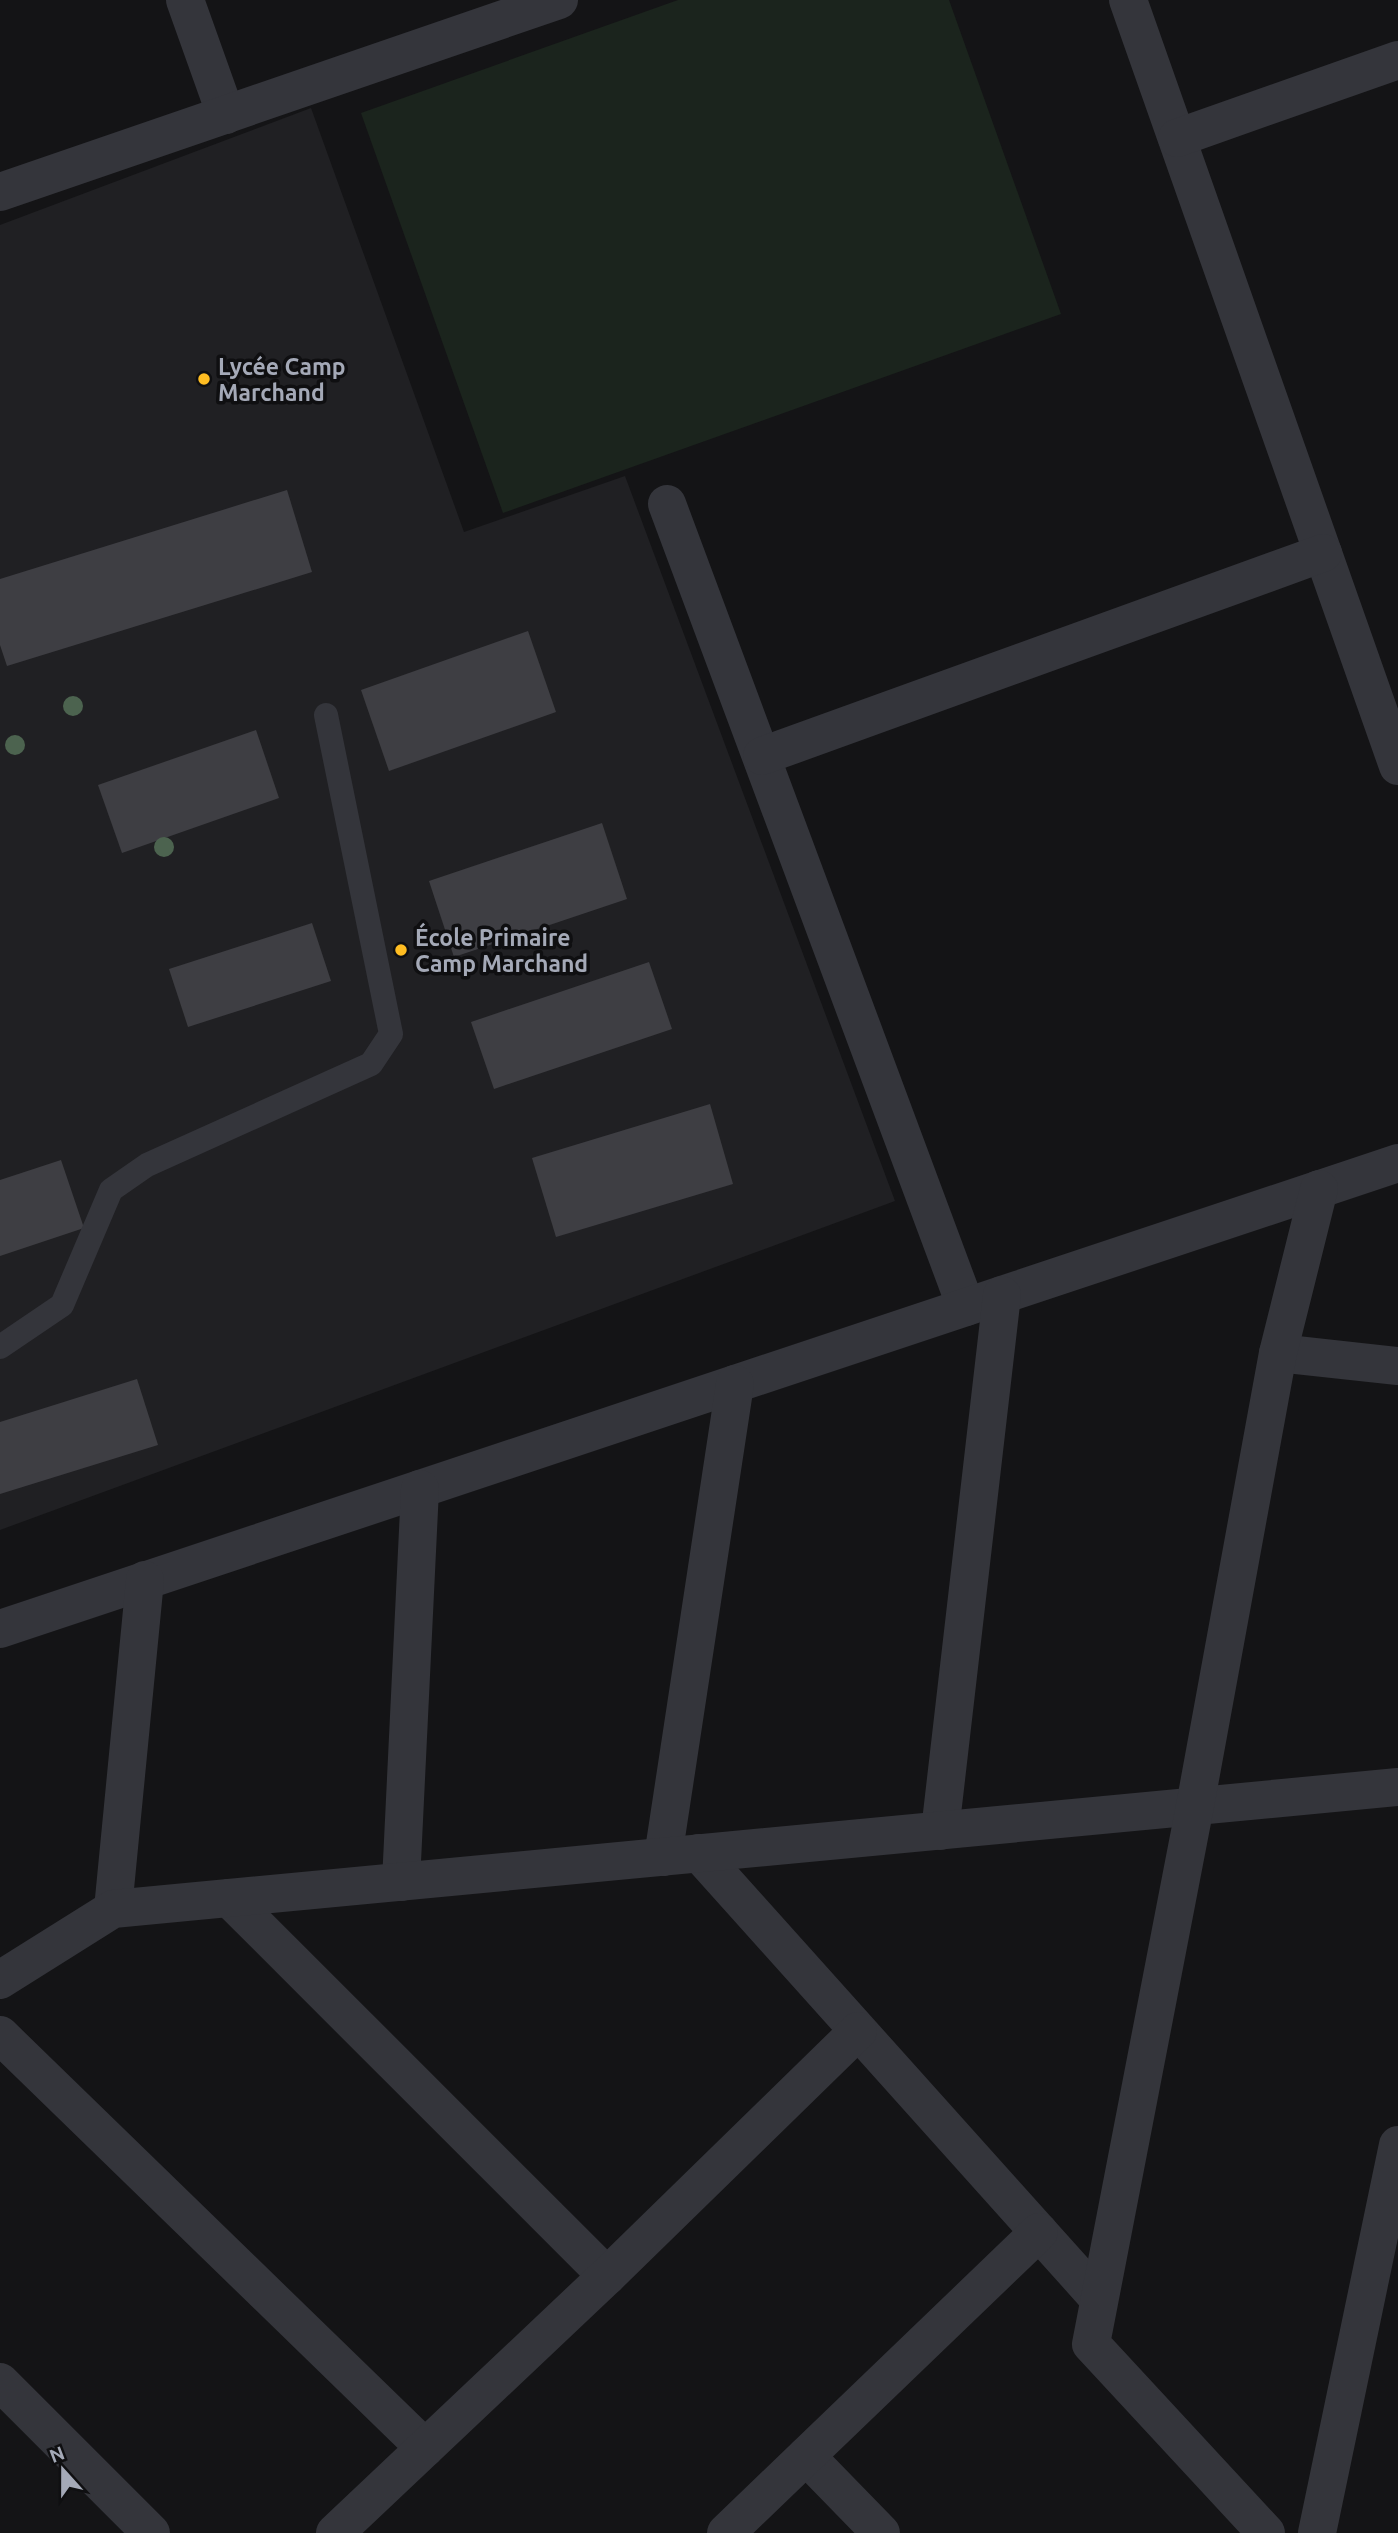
<svg xmlns="http://www.w3.org/2000/svg" width="1398" height="2533" viewBox="0 0 1398 2533" font-family="Ubuntu,sans-serif">
	<style>
		.built { fill: #202023 }
		.green { fill: #1b241d }
		.building { fill: #3e3e43 }
		.lines { fill: none; stroke-linecap: round; stroke-linejoin: round }
		.lane { stroke: #34353b; stroke-width: 24 }
		.street { stroke: #34353b; stroke-width: 38 }
		.tree { fill: #4c634f }
		.poi-dot { fill: #ffbd22; stroke: #0f0f11; stroke-width: 2.5 }
		.labels { text-anchor: middle; dominant-baseline: central; stroke-width: 7; stroke-linejoin: round; paint-order: stroke }
		.poi-label { font-size: 23px; font-weight: bold; fill: #a4a9b7; stroke: #0f0f11; text-anchor: start }
	</style>
	<rect width="100%" height="100%" fill="#141416"/>
	<path class="built" d="M311 108 464 532 625 476 895 1201 0 1530V225Z"/>
	<path class="green" d="M678 0H949L1061 314 503 513 361 113Z"/>
	<g class="building">
		<path d="M287 490 312 572 7 666 0 645V579Z"/>
		<path d="M528 631 556 712 389 771 361 690Z"/>
		<path d="M256 730 279 798 122 853 98 785Z"/>
		<path d="M602 823 627 899 454 957 429 881Z"/>
		<path d="M312 923 331 981 188 1027 169 969Z"/>
		<path d="M649 962 672 1029 494 1089 471 1022Z"/>
		<path d="M710 1104 733 1184 556 1237 532 1158Z"/>
		<path d="M61 1160 84 1228 0 1256V1180Z"/>
		<path d="M137 1379 158 1445 0 1494V1422Z"/>
	</g>
	<g class="lines">
		<path class="lane" d="M0 1347 62 1305 111 1190 147 1165 371 1064 391 1034 326 715"/>
		<g class="street">
			<path d="M185 0 226 115"/>
			<path d="M1128 0 1398 766"/>
			<path d="M1177 138 1398 60"/>
			<path d="M0 192 559 0"/>
			<path d="M667 504 966 1307"/>
			<path d="M762 756 1323 553"/>
			<path d="M1278 1353 1398 1366"/>
			<path d="M0 1629 1398 1163"/>
			<path d="M940 1831 1002 1295"/>
			<path d="M699 1853 1099 2299"/>
			<path d="M663 1857 735 1384"/>
			<path d="M401 1882 420 1489"/>
			<path d="M229 1898 607 2276"/>
			<path d="M113 1909 145 1580"/>
			<path d="M0 1980 113 1909 1398 1787"/>
			<path d="M0 2035 425 2448"/>
			<path d="M0 2382 151 2533"/>
			<path d="M806 2456 881 2533"/>
			<path d="M335 2533 607 2276 858 2031"/>
			<path d="M726 2533 1039 2232"/>
			<path d="M1266 2533 1091 2344 1195 1806 1278 1353 1319 1189"/>
			<path d="M1317 2533 1398 2145"/>
		</g>
	</g>
	<g class="tree">
		<circle cx="73" cy="706" r="10"/>
		<circle cx="15" cy="745" r="10"/>
		<circle cx="164" cy="847" r="10"/>
	</g>
	<g class="poi-dot">
		<circle cx="204" cy="379" r="7"/>
		<circle cx="401" cy="950" r="7"/>
	</g>
	<g class="labels">
		<g class="poi-label">
			<text x="218" y="366">Lycée Camp<tspan x="218" dy="26">Marchand</tspan></text>
			<text x="415" y="937">École Primaire<tspan x="415" dy="26">Camp Marchand</tspan></text>
		</g>
	</g>
	<g transform="translate(63 2470) rotate(339)" stroke="#0f0f11" stroke-width="5" paint-order="stroke">
	<path d="M0-5L12 26L0 18L-12 26Z" fill="#a4a9b7"/>
	<text y="-10" font-size="19" font-weight="bold" text-anchor="middle" fill="#a4a9b7">N</text>
	</g>
</svg>
